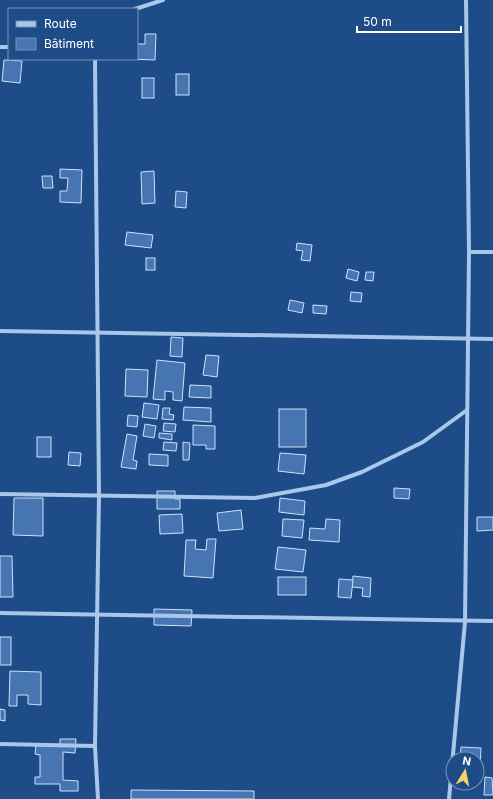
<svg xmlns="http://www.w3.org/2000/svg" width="493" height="799" viewBox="0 0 493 799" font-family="Inter,sans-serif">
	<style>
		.building { fill: #4775b2; stroke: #cee1f8 }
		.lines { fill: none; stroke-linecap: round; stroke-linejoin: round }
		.minor { stroke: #a9c6eb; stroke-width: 4 }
	</style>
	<rect width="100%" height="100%" fill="#1e4c89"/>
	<g class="building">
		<path d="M145 34H156L155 60 129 59H137V44H145Z"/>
		<path d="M4 60 22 61 20 83 2 81Z"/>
		<rect x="176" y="74" width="13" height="21"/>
		<rect x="142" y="78" width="12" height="20"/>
		<path d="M60 169 82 170 81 203 60 202V191H67L68 178H60Z"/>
		<path d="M154 171 155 203 142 204 141 172Z"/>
		<path d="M42 176H52L53 188H43Z"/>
		<path d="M176 191 187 192 186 208 175 207Z"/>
		<path d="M127 232 153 235 151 248 125 245Z"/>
		<path d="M297 243 312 245 310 261 301 260 303 251 296 250Z"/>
		<rect x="146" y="258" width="9" height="12"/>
		<path d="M348 269 359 272 357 281 346 278Z"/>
		<path d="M366 272H374L373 281 365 280Z"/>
		<path d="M351 292 362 293 361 302 350 301Z"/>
		<path d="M290 300 304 303 302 313 288 310Z"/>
		<path d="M313 305 327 306 326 314 313 313Z"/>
		<path d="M171 337 183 338 182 357 170 356Z"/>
		<path d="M206 355 219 356 217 377 203 375Z"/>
		<path d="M157 360 185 363 182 401 173 400V392L165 391V400L153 399Z"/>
		<path d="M126 369 148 370 147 397 125 396Z"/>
		<path d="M190 385 211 386V398L189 397Z"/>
		<path d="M144 403 159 405 157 419 142 417Z"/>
		<path d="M184 407 211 408V422L183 420Z"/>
		<path d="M163 408H170L169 414 174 415 173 420 162 419Z"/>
		<rect x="279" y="409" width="27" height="38"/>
		<path d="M128 415 138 416 137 427 127 426Z"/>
		<path d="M164 423 176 424 175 432 163 431Z"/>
		<path d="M145 424 156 426 154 438 143 436Z"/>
		<path d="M193 425 215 426V449H206V445H193Z"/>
		<path d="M159 433 172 434V440L159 438Z"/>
		<path d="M127 434 137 436 133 460 137 461 136 469 121 467Z"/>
		<rect x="37" y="437" width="14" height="20"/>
		<path d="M164 442 177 443 176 451 163 450Z"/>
		<path d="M183 442 190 443 189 460H183Z"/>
		<path d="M69 452 81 453 80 466 68 465Z"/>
		<path d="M280 453 306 455 304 474 278 471Z"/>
		<path d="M149 454 168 455V466L149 465Z"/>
		<path d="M394 488 410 489 409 499 394 498Z"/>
		<path d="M157 491H175V499H180V509H157Z"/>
		<path d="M14 498H43V536L13 535Z"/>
		<path d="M280 498 305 501 304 515 279 512Z"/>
		<path d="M241 510 243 529 219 531 217 513Z"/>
		<path d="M182 514 183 533 160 534 159 515Z"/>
		<path d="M477 517H493V530L477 531Z"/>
		<path d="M283 519 304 520 302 538 282 536Z"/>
		<path d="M326 519 340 520 339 542 309 540 310 528 325 529Z"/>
		<path d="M207 539H216L213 578 184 576 186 540H196L195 549 206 550Z"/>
		<path d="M278 547 306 550 303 572 275 569Z"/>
		<path d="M0 556H12L13 597H0Z"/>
		<path d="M353 576 371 578 370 597 362 596 363 588 352 587Z"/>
		<rect x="278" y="577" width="28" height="18"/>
		<path d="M339 579 353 580 351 598 338 597Z"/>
		<path d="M154 609 192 610 191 626 154 625Z"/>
		<rect x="0" y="637" width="11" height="28"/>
		<path d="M10 671 41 672V705L28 704V695H17V706H9Z"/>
		<path d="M0 709 5 710V721L0 720Z"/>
		<path d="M60 739H76L75 753 63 752V780L78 781V791H60V784H35V777H40V755L35 754 36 745 60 746Z"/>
		<path d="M461 747 481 748 480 770H477V759H460Z"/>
		<path d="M485 777 492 778 493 795H484Z"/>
		<path d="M131 790 254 791V799H131Z"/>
	</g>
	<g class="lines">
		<g class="minor">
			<path d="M135 9 163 0"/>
			<path d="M0 47H9"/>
			<path d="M95 59 99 496 95 746 98 799"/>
			<path d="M469 252H493"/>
			<path d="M0 331 493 339"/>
			<path d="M0 494 255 498 326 485 362 472 423 442 467 410"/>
			<path d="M0 613 493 621"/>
			<path d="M0 744 95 746"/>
			<path d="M449 799 465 622 469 252 466 0"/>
		</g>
	</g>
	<rect x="8" y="8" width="130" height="52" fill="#1e4c89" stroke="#7894b8"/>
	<rect x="16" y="21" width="20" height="6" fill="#a9c6eb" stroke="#7894b8"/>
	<text x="44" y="28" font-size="12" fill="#ffffff">Route</text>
	<rect x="16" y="38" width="20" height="12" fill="#4775b2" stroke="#7894b8"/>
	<text x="44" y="48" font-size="12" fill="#ffffff">Bâtiment</text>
	<g transform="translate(465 771) rotate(10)"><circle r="19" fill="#1e4c89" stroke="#7894b8"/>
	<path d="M0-3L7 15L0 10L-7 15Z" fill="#fad268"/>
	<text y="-6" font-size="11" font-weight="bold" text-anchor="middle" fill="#ffffff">N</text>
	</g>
	<path d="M357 26v6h104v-6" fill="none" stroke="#ffffff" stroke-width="2"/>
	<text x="363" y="26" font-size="12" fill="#ffffff" stroke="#1e4c89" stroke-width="3" paint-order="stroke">50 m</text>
</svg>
